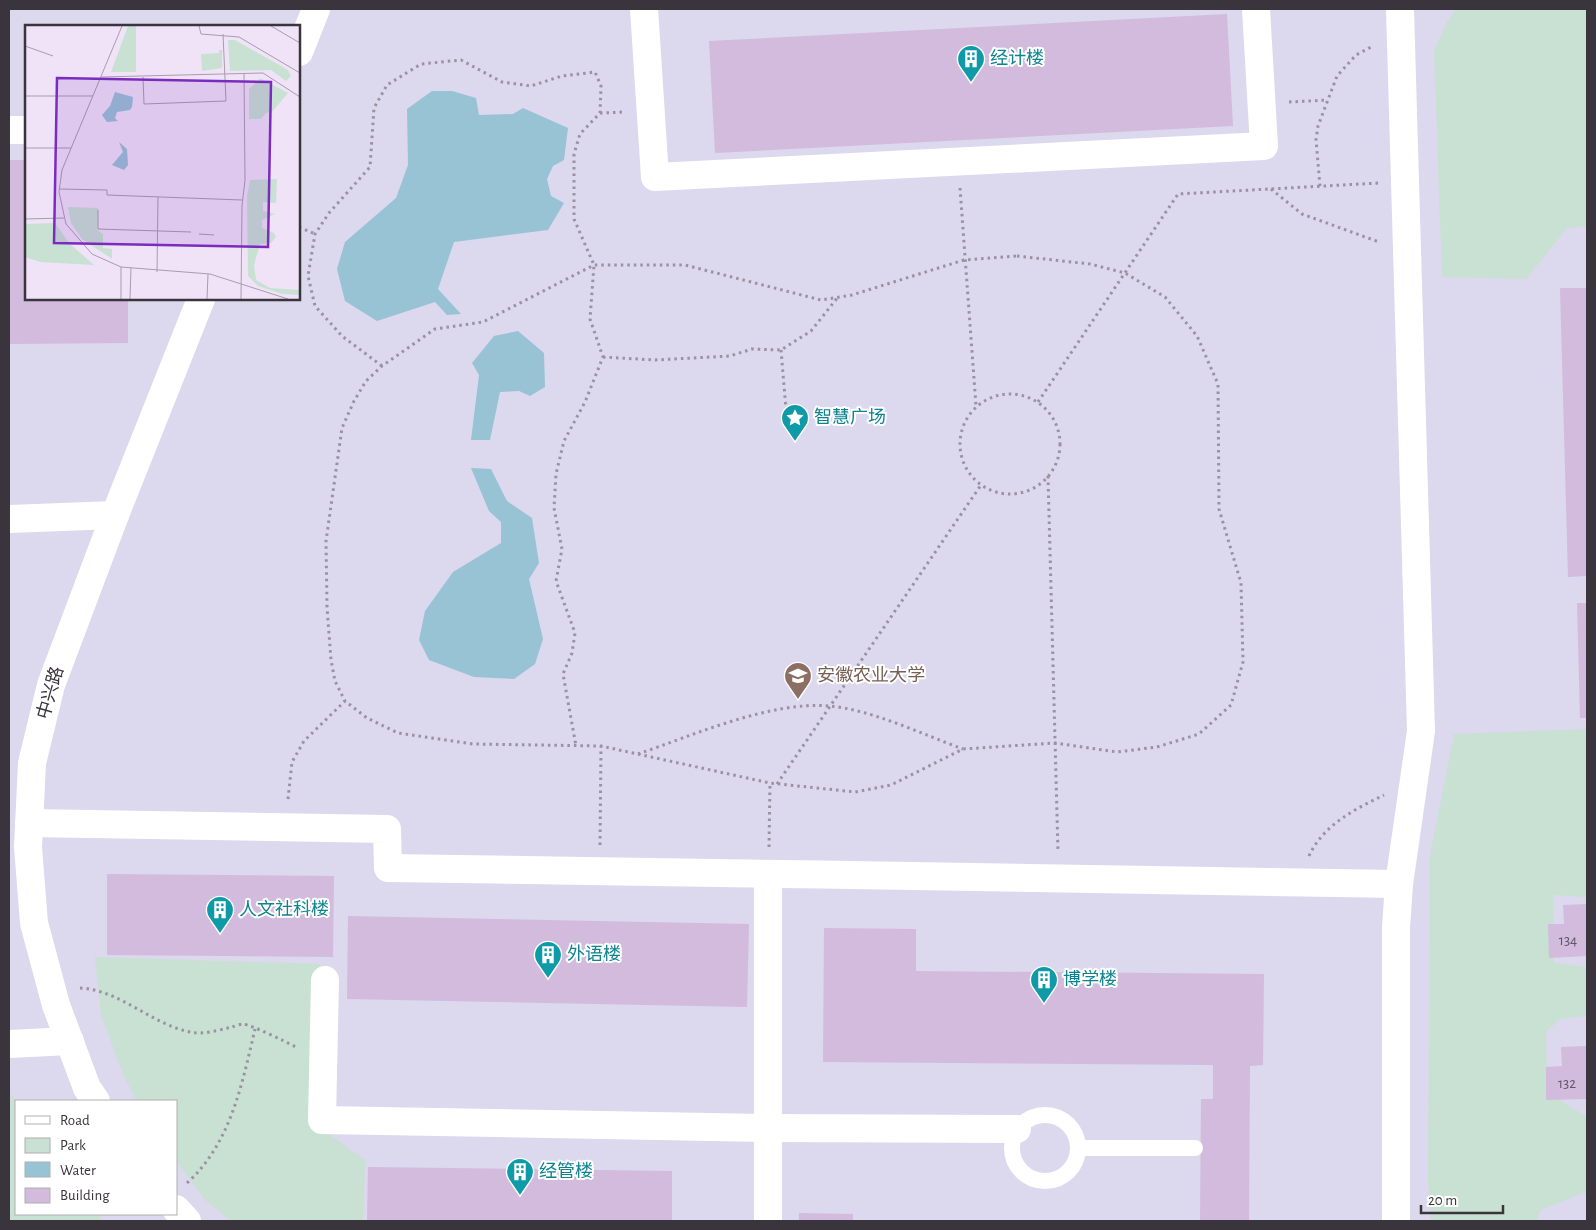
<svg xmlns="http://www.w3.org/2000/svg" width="1596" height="1230" viewBox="0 0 1596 1230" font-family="'Alegreya Sans','Noto Sans SC',sans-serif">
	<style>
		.education { fill: #dcd8ed; fill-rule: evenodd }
		.green { fill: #c8e1d3 }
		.water { fill: #97c3d4 }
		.building { fill: #d2bbdd }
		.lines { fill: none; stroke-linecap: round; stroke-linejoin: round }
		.path { stroke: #9b91a0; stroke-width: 3; stroke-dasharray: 2.5 4; stroke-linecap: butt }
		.lane { stroke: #fff; stroke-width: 16 }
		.street { stroke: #fff; stroke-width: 28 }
		.labels { text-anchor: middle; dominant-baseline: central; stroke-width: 4; stroke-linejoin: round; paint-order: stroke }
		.number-label { font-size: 15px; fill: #605665 }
		.culture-label { font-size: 18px; fill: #0d838f; stroke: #fff; text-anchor: start }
		.education-label { font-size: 18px; fill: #785e54; stroke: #fff; text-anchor: start }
		.street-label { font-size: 18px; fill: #3a353d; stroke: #fff }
		.inset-road { fill: none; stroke: #a79dad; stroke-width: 1 }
		.view { fill: #7b2cbf; fill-opacity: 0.15; stroke: #7b2cbf; stroke-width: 2.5 }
		.inset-edge { fill: none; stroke: #3a353d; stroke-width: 2.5 }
	</style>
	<rect width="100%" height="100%" fill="#f0e3f7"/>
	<path class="education" d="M9 9H1587V1221H9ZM26 26H299V299H26ZM16 1101H176V1214H16Z"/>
	<g class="green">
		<path d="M1457 9H1587V226L1567 228 1526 279 1442 277 1434 51 1448 20Z"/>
		<path d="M1587 729V897L1553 895 1554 963 1587 967V1016L1560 1019 1546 1032 1547 1092 1587 1117V1194L1582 1193 1540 1211 1537 1221H1431L1428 1181 1430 855 1454 734Z"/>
		<path d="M95 957 320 964 319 1127 365 1160 363 1221H231L205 1200 176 1161V1101H137L124 1077 101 1015Z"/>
		<path d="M9 1092 16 1102V1214H97L102 1221H9Z"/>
	</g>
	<g class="water">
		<path d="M432 91H452L476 98 479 115 513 114 523 108 568 128 564 160 553 166 547 179 551 196 564 203 548 230 454 242 438 289 461 314 447 315 435 302 377 321 345 301 337 269 345 242 396 198 408 165 407 109Z"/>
		<path d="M518 331 544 353 545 387 530 396 519 391 500 392 490 440H471L479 375 472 363 494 336Z"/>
		<path d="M471 468 491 469 507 501 532 518 539 563 529 579 543 639 535 664 514 679 474 677 429 660 419 640 425 611 453 572 501 543V522L489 511Z"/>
	</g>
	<g class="building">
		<path d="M1227 14 1233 126 715 153 709 41Z"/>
		<path d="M9 160H26V299H128V343L9 344Z"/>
		<path d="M1560 288H1587V576L1568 577Z"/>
		<path d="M1577 603H1587V718H1580Z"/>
		<path d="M107 874 334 876 333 957 107 955Z"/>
		<path d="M1587 904V956L1549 958 1548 924H1564L1563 905Z"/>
		<path d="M348 916 749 924 747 1007 347 999Z"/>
		<path d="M824 928 916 929V971L1264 974 1263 1065 1250 1066 1249 1221H1200L1201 1099H1213V1065L823 1062Z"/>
		<path d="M1587 1046V1099L1546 1100V1067L1562 1066 1561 1047Z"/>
		<path d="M368 1167 672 1171V1221H367Z"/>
		<path d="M799 1213 853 1214V1221H799Z"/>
	</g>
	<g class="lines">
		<g class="path">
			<path d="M1289 102 1328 100"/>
			<path d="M600 113 625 112"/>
			<path d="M1320 186 1316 140 1318 126 1337 76 1356 55 1373 46"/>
			<path d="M960 188 976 406"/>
			<path d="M1271 189 1302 214 1379 242"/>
			<path d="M299 227 315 234"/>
			<path d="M1017 256 1090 264 1125 273 1165 297 1197 336 1218 384 1219 509 1241 583 1243 662 1231 705 1199 734 1157 747 1117 752 1055 743 963 749 891 785 855 792 770 783 601 746 473 744 398 733 367 718 345 701 335 681 331 660 327 607 326 541 342 428 354 401 366 381 382 366 435 329 483 322 594 265H685L821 300 852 295 964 260Z"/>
			<path d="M781 350 786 409"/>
			<path d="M603 357 655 360 730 356 752 349 781 350 811 331 838 297"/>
			<path d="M382 366 342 336 315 306 308 276 315 234 329 213 370 167 374 108 387 85 421 64 461 60 502 82 531 86 562 76 595 72 601 86 600 113 580 134 574 154V219L594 265 590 319 603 357 585 402 564 441 556 474 554 508 562 549 556 581 575 633 572 653 563 674 576 746"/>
			<circle cx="1010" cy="444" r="50"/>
			<path d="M1038 402 1178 194 1379 183"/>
			<path d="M1048 476 1058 852"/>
			<path d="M638 754C694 735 770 701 829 706 870 709 924 735 963 749"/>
			<path d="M777 784 981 485"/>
			<path d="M288 799 292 762 304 741 345 701"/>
			<path d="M600 845 601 746"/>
			<path d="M769 847 770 783"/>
			<path d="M1309 856C1323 825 1355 809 1384 795"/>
			<path d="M80 988C120 990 151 1024 190 1032 203 1035 219 1030 232 1027 235 1026 240 1024 243 1024 252 1025 286 1042 296 1047"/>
			<path d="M187 1183C231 1143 242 1084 255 1029"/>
		</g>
		<g class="lane">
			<circle cx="1045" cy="1148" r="33"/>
			<path d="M1078 1148H1195"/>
		</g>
		<g class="street">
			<path d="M644 9 655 177 1264 146 1256 9"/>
			<path d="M299 52 316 9"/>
			<path d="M9 130H26"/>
			<path d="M9 519 115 515"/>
			<path d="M29 823 387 829 388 868C725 874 1062 877 1399 884"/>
			<path d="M768 875V1221"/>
			<path d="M325 980 322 1120 768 1128 1017 1129"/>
			<path d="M9 1044 70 1041"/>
			<path d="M96 1101 87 1088 56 1005 34 923 28 847 32 763 51 685 115 515 201 299"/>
			<path d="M176 1209 187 1221"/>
			<path d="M1396 1221V928L1399 884 1421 731 1400 9"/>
		</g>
	</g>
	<defs>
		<symbol id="building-pin" viewBox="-11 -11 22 30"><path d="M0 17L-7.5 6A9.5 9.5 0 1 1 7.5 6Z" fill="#0f9aa8" stroke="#fff"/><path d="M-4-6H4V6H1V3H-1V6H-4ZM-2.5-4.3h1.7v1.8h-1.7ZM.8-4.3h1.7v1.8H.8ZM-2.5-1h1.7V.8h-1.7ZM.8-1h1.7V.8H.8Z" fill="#fff"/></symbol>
		<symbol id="sight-pin" viewBox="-11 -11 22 30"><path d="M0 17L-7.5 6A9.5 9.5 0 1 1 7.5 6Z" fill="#0f9aa8" stroke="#fff"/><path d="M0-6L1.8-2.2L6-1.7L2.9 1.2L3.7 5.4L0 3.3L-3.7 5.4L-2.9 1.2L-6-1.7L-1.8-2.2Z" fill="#fff"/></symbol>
		<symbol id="university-pin" viewBox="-11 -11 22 30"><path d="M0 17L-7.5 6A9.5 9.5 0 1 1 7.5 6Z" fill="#8d6e63" stroke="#fff"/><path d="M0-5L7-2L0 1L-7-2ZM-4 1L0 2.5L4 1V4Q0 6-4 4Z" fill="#fff"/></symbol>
	</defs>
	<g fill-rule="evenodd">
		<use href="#building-pin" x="955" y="43" width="32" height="43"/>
		<use href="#sight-pin" x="779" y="402" width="32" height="43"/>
		<use href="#university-pin" x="782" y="660" width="32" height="43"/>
		<use href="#building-pin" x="204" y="894" width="32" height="43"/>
		<use href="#building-pin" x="532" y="939" width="32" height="43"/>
		<use href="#building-pin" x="1028" y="964" width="32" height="43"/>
		<use href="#building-pin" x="504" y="1156" width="32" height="43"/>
	</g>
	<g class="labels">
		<g class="number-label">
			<text x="1568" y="940">134</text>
			<text x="1567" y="1083">132</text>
		</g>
		<g class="culture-label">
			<text x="990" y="59">经计楼</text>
			<text x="814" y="418">智慧广场</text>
			<text x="239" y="910">人文社科楼</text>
			<text x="567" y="955">外语楼</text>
			<text x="1063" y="980">博学楼</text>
			<text x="539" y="1172">经管楼</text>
		</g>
		<g class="education-label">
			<text x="817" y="676">安徽农业大学</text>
		</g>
		<g class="street-label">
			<text transform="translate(51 693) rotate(-74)">中兴路</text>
		</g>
	</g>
	<g transform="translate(25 25)">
		<rect width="275" height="275" fill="#f0e3f7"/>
		<path d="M103 1H111V47H86ZM203 15H210L263 45 266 51 261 56 246 45 205 46ZM194 25H197V43L177 46 176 29 194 28ZM235 53 263 68 247 87 241 88 236 94H224V64ZM252 154 251 178 238 177V186L250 189 237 195V203L249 208 251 212 246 218 235 219 229 240 231 255 245 263 275 265V270L257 269 233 261 223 251 222 171 225 155ZM43 182 73 183 72 205 78 209V223L87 224V234L57 214 46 198ZM30 198 44 218 69 240 15 237 0 232V199Z" fill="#c8e1d3"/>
		<path d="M90 67 108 72 107 82 105 85 92 87 90 93 93 96 82 97 77 90 85 81ZM94 117 102 124 103 140 99 145 87 140 98 127Z" fill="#97c3d4"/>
		<path class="inset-road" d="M97 1 37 145 34 167 41 199 67 229 96 242 185 249 263 274M174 1 176 9 214 12 275 48M246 1 275 18M0 21 28 31M76 52 238 48 275 72M118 52 119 79 201 76 198 9M0 71H68M0 123H46M34 164 82 165V170L217 175M73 185V204L166 207M0 194 39 193M174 209 189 210M132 247 133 172M96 274V242M105 274 106 243M182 274 183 249M216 274 217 181 220 155 219 49"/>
		<path class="view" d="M32 53 246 57 243 222 29 218Z"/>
		<rect width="275" height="275" class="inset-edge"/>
	</g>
	<rect width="1596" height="1230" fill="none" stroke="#3a353d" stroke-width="20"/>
	<rect x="15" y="1100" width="162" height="115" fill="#ffffff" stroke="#b0aeb1"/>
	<rect x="25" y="1116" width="25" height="8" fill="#ffffff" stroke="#b0aeb1"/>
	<text x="60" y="1125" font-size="15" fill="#3a353d">Road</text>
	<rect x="25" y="1138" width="25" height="15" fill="#c8e1d3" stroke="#b0aeb1"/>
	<text x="60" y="1150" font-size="15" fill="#3a353d">Park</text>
	<rect x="25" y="1162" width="25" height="15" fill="#97c3d4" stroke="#b0aeb1"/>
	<text x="60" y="1175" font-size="15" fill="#3a353d">Water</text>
	<rect x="25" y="1188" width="25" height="15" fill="#d2bbdd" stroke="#b0aeb1"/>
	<text x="60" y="1200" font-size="15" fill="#3a353d">Building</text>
	<path d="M1421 1205v8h82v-8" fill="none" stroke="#3a353d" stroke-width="2.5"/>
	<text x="1428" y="1205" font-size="15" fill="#3a353d" stroke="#ffffff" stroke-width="4" paint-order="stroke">20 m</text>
</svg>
